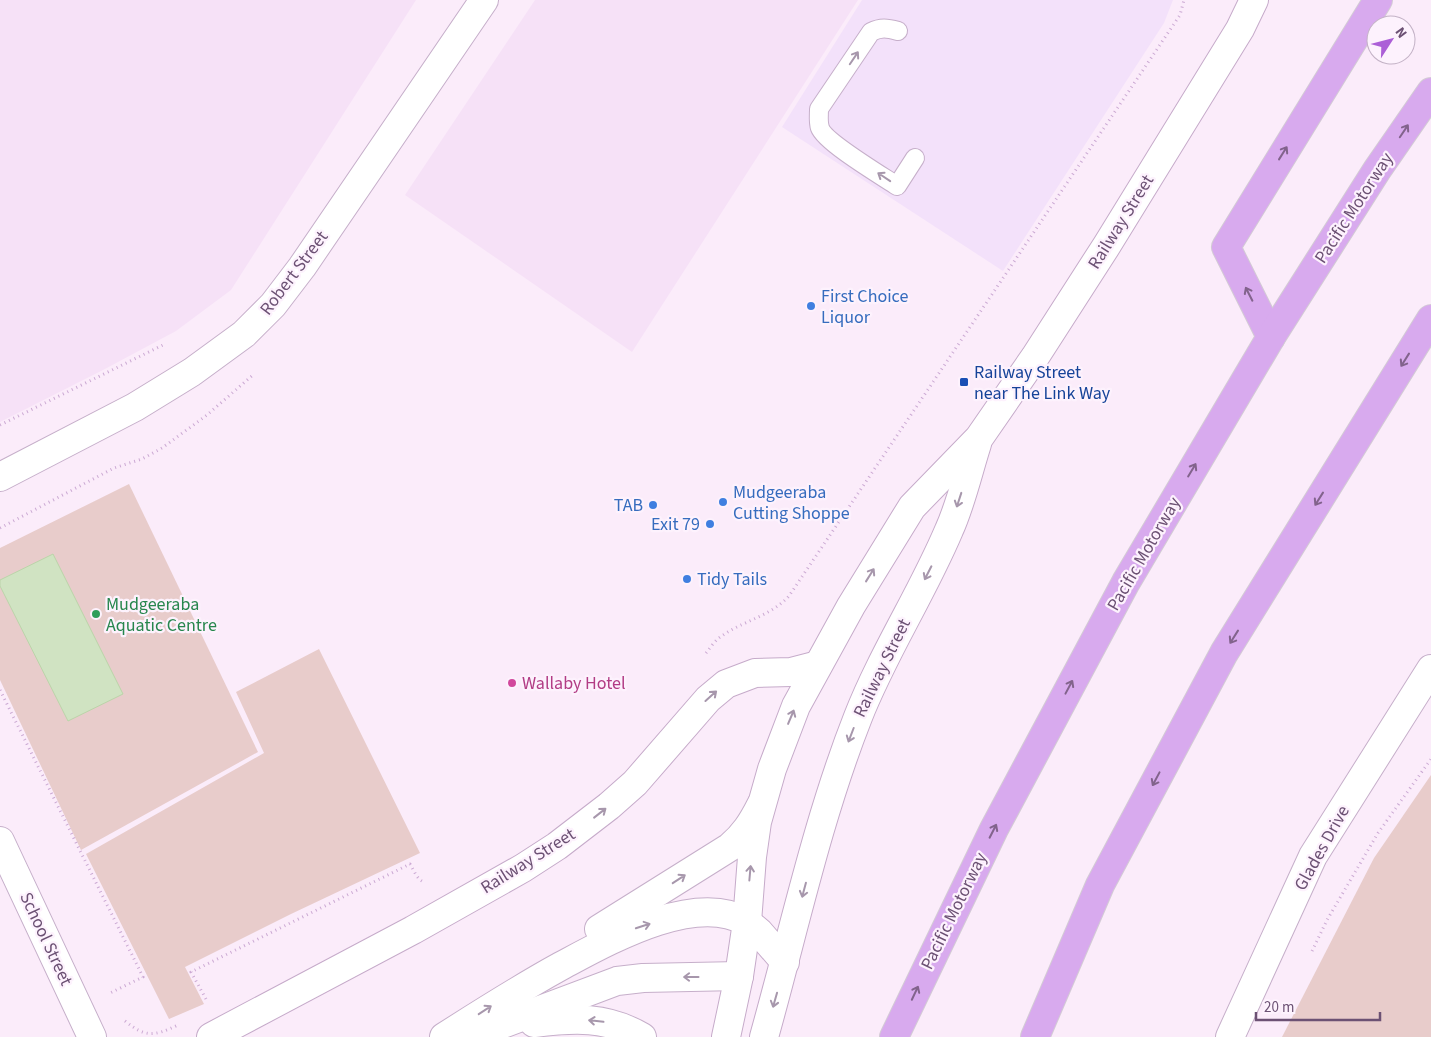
<svg xmlns="http://www.w3.org/2000/svg" width="1431" height="1037" viewBox="0 0 1431 1037" font-family="'Source Sans 3',sans-serif">
	<style>
		.residential { fill: #f6e1f7 }
		.commercial { fill: #f3e1fa }
		.green { fill: #e8cccb }
		.water { fill: #d0e3c2; stroke: #bbd4a9 }
		.lines { fill: none; stroke-linecap: round; stroke-linejoin: round }
		.lane-casing { stroke: #c6afca; stroke-width: 20 }
		.street-casing { stroke: #c6afca; stroke-width: 30 }
		.secondary-casing { stroke: #c6abca; stroke-width: 30 }
		.highway-casing { stroke: #d3cbd5; stroke-width: 30 }
		.path { stroke: #cba9d3; stroke-width: 3; stroke-dasharray: 1 4; stroke-linecap: butt }
		.lane { stroke: #fff; stroke-width: 18 }
		.street { stroke: #fff; stroke-width: 28 }
		.secondary { stroke: #fff; stroke-width: 28 }
		.highway { stroke: #d8aaee; stroke-width: 28 }
		.oneway { stroke: #a797ac }
		.oneway2 { stroke: #82638c }
		.shop-dot { fill: #3f7fe0; stroke: #fdf2fd; stroke-width: 2 }
		.transit-dot { fill: #1a4fb4; stroke: #fdf2fd; stroke-width: 2 }
		.leisure-dot { fill: #2e9e5b; stroke: #fdf2fd; stroke-width: 2 }
		.hotel-dot { fill: #d1479c; stroke: #fdf2fd; stroke-width: 2 }
		.labels { text-anchor: middle; dominant-baseline: central; stroke-width: 4.5; stroke-linejoin: round; paint-order: stroke }
		.street-label { font-size: 18px; fill: #6c5174; stroke: #fdf2fd }
		.shop-label { font-size: 18px; fill: #366cbe; stroke: #fdf2fd; text-anchor: start }
		.transit-label { font-size: 18px; fill: #164399; stroke: #fdf2fd; text-anchor: start }
		.leisure-label { font-size: 18px; fill: #27864d; stroke: #fdf2fd; text-anchor: start }
		.hotel-label { font-size: 18px; fill: #b23c85; stroke: #fdf2fd; text-anchor: start }
	</style>
	<rect width="100%" height="100%" fill="#fbecfa"/>
	<g class="residential">
		<path d="M0 0H416L231 290 176 331 103 370 0 422Z"/>
		<path d="M535 0H858L632 352 405 195Z"/>
	</g>
	<path class="commercial" d="M862 0H1173L1164 23 1003 271 782 127Z"/>
	<g class="green">
		<path d="M129 484 258 752 81 850 0 680V548Z"/>
		<path d="M319 649 420 853 291 914 185 967 204 1004 169 1019 86 854 264 753 236 692Z"/>
		<path d="M1431 775V1037H1282L1374 858Z"/>
	</g>
	<path class="water" d="M53 554 123 694 68 721 0 586V580Z"/>
	<g class="lines">
		<defs>
			<path id="lane" d="M898 31C887 28 881 27 871 32L819 109C819 115 818 122 820 128 825 142 882 176 897 186L915 158"/>
			<g id="street">
				<path d="M0 477 135 407 192 372 244 334 273 305 302 267 484 0"/>
				<path d="M0 841 92 1037"/>
				<path d="M599 929 730 847C744 835 752 823 761 805"/>
				<path d="M534 1023C574 1018 606 1016 642 1037"/>
				<path d="M444 1037C483 1012 521 988 561 966 608 941 695 891 747 922"/>
				<path d="M468 1037 617 981 643 978 739 976"/>
				<path d="M1230 1037 1313 856 1431 669"/>
			</g>
			<g id="secondary">
				<path d="M747 922 759 932 785 962"/>
				<path d="M211 1037 413 930 523 868 557 846 609 806 635 783 708 699 726 684 755 673 791 672 818 665"/>
				<path d="M726 1037 739 976 747 922 752 857 757 822 772 769 796 706 851 606 912 507 979 438 1035 357 1107 245 1240 29 1254 0"/>
				<path d="M764 1037C794 930 817 821 858 717 883 653 922 594 949 530 961 504 968 472 977 444"/>
			</g>
			<g id="highway">
				<path d="M1271 337 1226 247 1378 0"/>
				<path d="M894 1037 994 829 1126 582 1271 337 1377 170 1431 92"/>
				<path d="M1035 1037 1100 885 1224 653 1431 319"/>
			</g>
		</defs>
		<use href="#lane" class="lane-casing"/>
		<use href="#street" class="street-casing"/>
		<use href="#secondary" class="secondary-casing"/>
		<use href="#highway" class="highway-casing"/>
		<g class="path">
			<path d="M0 425 163 345"/>
			<path d="M0 528 114 468 142 459 162 448 207 415 254 374"/>
			<path d="M706 653C710 648 714 642 719 638 741 621 770 617 789 596L1180 15 1184 0"/>
			<path d="M0 690 143 977 110 993"/>
			<path d="M1312 951 1327 920 1378 833 1431 759"/>
			<path d="M206 999 191 972 410 864C414 870 417 880 424 882"/>
			<path d="M125 1021C145 1037 153 1037 178 1025"/>
		</g>
		<use href="#lane" class="lane"/>
		<use href="#street" class="street"/>
		<use href="#secondary" class="secondary"/>
		<use href="#highway" class="highway"/>
	</g>
	<defs><path id="oneway-shaft" d="M-6 0H5M1.5-3L5.5 0L1.5 3" fill="none" stroke-width="1.6" stroke-linecap="round" stroke-linejoin="round" transform="scale(1.25)"/></defs>
	<g class="oneway">
		<use href="#oneway-shaft" transform="translate(854 58) rotate(-56)"/>
		<use href="#oneway-shaft" transform="translate(884 177) rotate(-146)"/>
		<use href="#oneway-shaft" transform="translate(959 500) rotate(108)"/>
		<use href="#oneway-shaft" transform="translate(928 573) rotate(117)"/>
		<use href="#oneway-shaft" transform="translate(870 575) rotate(-58)"/>
		<use href="#oneway-shaft" transform="translate(711 696) rotate(-42)"/>
		<use href="#oneway-shaft" transform="translate(791 717) rotate(-67)"/>
		<use href="#oneway-shaft" transform="translate(851 735) rotate(111)"/>
		<use href="#oneway-shaft" transform="translate(600 813) rotate(-38)"/>
		<use href="#oneway-shaft" transform="translate(750 873) rotate(-85)"/>
		<use href="#oneway-shaft" transform="translate(679 879) rotate(-33)"/>
		<use href="#oneway-shaft" transform="translate(804 890) rotate(105)"/>
		<use href="#oneway-shaft" transform="translate(643 926) rotate(-18)"/>
		<use href="#oneway-shaft" transform="translate(691 977) rotate(180)"/>
		<use href="#oneway-shaft" transform="translate(775 1000) rotate(106)"/>
		<use href="#oneway-shaft" transform="translate(485 1010) rotate(-33)"/>
		<use href="#oneway-shaft" transform="translate(596 1021) rotate(-174)"/>
	</g>
	<g class="oneway2">
		<use href="#oneway-shaft" transform="translate(1404 131) rotate(-56)"/>
		<use href="#oneway-shaft" transform="translate(1283 153) rotate(-58)"/>
		<use href="#oneway-shaft" transform="translate(1249 294) rotate(-117)"/>
		<use href="#oneway-shaft" transform="translate(1405 360) rotate(122)"/>
		<use href="#oneway-shaft" transform="translate(1192 470) rotate(-59)"/>
		<use href="#oneway-shaft" transform="translate(1319 499) rotate(122)"/>
		<use href="#oneway-shaft" transform="translate(1234 637) rotate(122)"/>
		<use href="#oneway-shaft" transform="translate(1069 687) rotate(-62)"/>
		<use href="#oneway-shaft" transform="translate(1156 779) rotate(118)"/>
		<use href="#oneway-shaft" transform="translate(993 831) rotate(-63)"/>
		<use href="#oneway-shaft" transform="translate(915 993) rotate(-65)"/>
	</g>
	<g class="shop-dot">
		<circle cx="811" cy="306" r="5"/>
		<circle cx="723" cy="502" r="5"/>
		<circle cx="653" cy="505" r="5"/>
		<circle cx="710" cy="524" r="5"/>
		<circle cx="687" cy="579" r="5"/>
	</g>
	<rect class="transit-dot" x="959" y="377" width="10" height="10" rx="2.5"/>
	<circle class="leisure-dot" cx="96" cy="614" r="5"/>
	<circle class="hotel-dot" cx="512" cy="683" r="5"/>
	<g class="labels">
		<g class="street-label">
			<text transform="translate(1354 208) rotate(-57)">Pacific Motorway</text>
			<text transform="translate(1121 222) rotate(-58)">Railway Street</text>
			<text transform="translate(294 273) rotate(-53)">Robert Street</text>
			<text transform="translate(1144 554) rotate(-60)">Pacific Motorway</text>
			<text transform="translate(882 668) rotate(-64)">Railway Street</text>
			<text transform="translate(1322 848) rotate(-61)">Glades Drive</text>
			<text transform="translate(528 861) rotate(-32)">Railway Street</text>
			<text transform="translate(954 911) rotate(-64)">Pacific Motorway</text>
			<text transform="translate(46 939) rotate(65)">School Street</text>
		</g>
		<g class="shop-label">
			<text x="821" y="296">First Choice<tspan x="821" dy="21">Liquor</tspan></text>
			<text x="733" y="492">Mudgeeraba<tspan x="733" dy="21">Cutting Shoppe</tspan></text>
			<text x="643" y="505" text-anchor="end">TAB</text>
			<text x="700" y="524" text-anchor="end">Exit 79</text>
			<text x="697" y="579">Tidy Tails</text>
		</g>
		<g class="transit-label">
			<text x="974" y="372">Railway Street<tspan x="974" dy="21">near The Link Way</tspan></text>
		</g>
		<g class="leisure-label">
			<text x="106" y="604">Mudgeeraba<tspan x="106" dy="21">Aquatic Centre</tspan></text>
		</g>
		<g class="hotel-label">
			<text x="522" y="683">Wallaby Hotel</text>
		</g>
	</g>
	<g transform="translate(1391 40) rotate(54)"><circle r="24" fill="#fdf2fd" stroke="#c3b2c6"/>
	<path d="M0-4L9 19L0 12L-9 19Z" fill="#ac5fd7"/>
	<text y="-8" font-size="14" font-weight="bold" text-anchor="middle" fill="#6c5174">N</text>
	</g>
	<path d="M1256 1012v8h124v-8" fill="none" stroke="#6c5174" stroke-width="2.5"/>
	<text x="1264" y="1012" font-size="15" fill="#6c5174" stroke="#fdf2fd" stroke-width="4" paint-order="stroke">20 m</text>
</svg>
